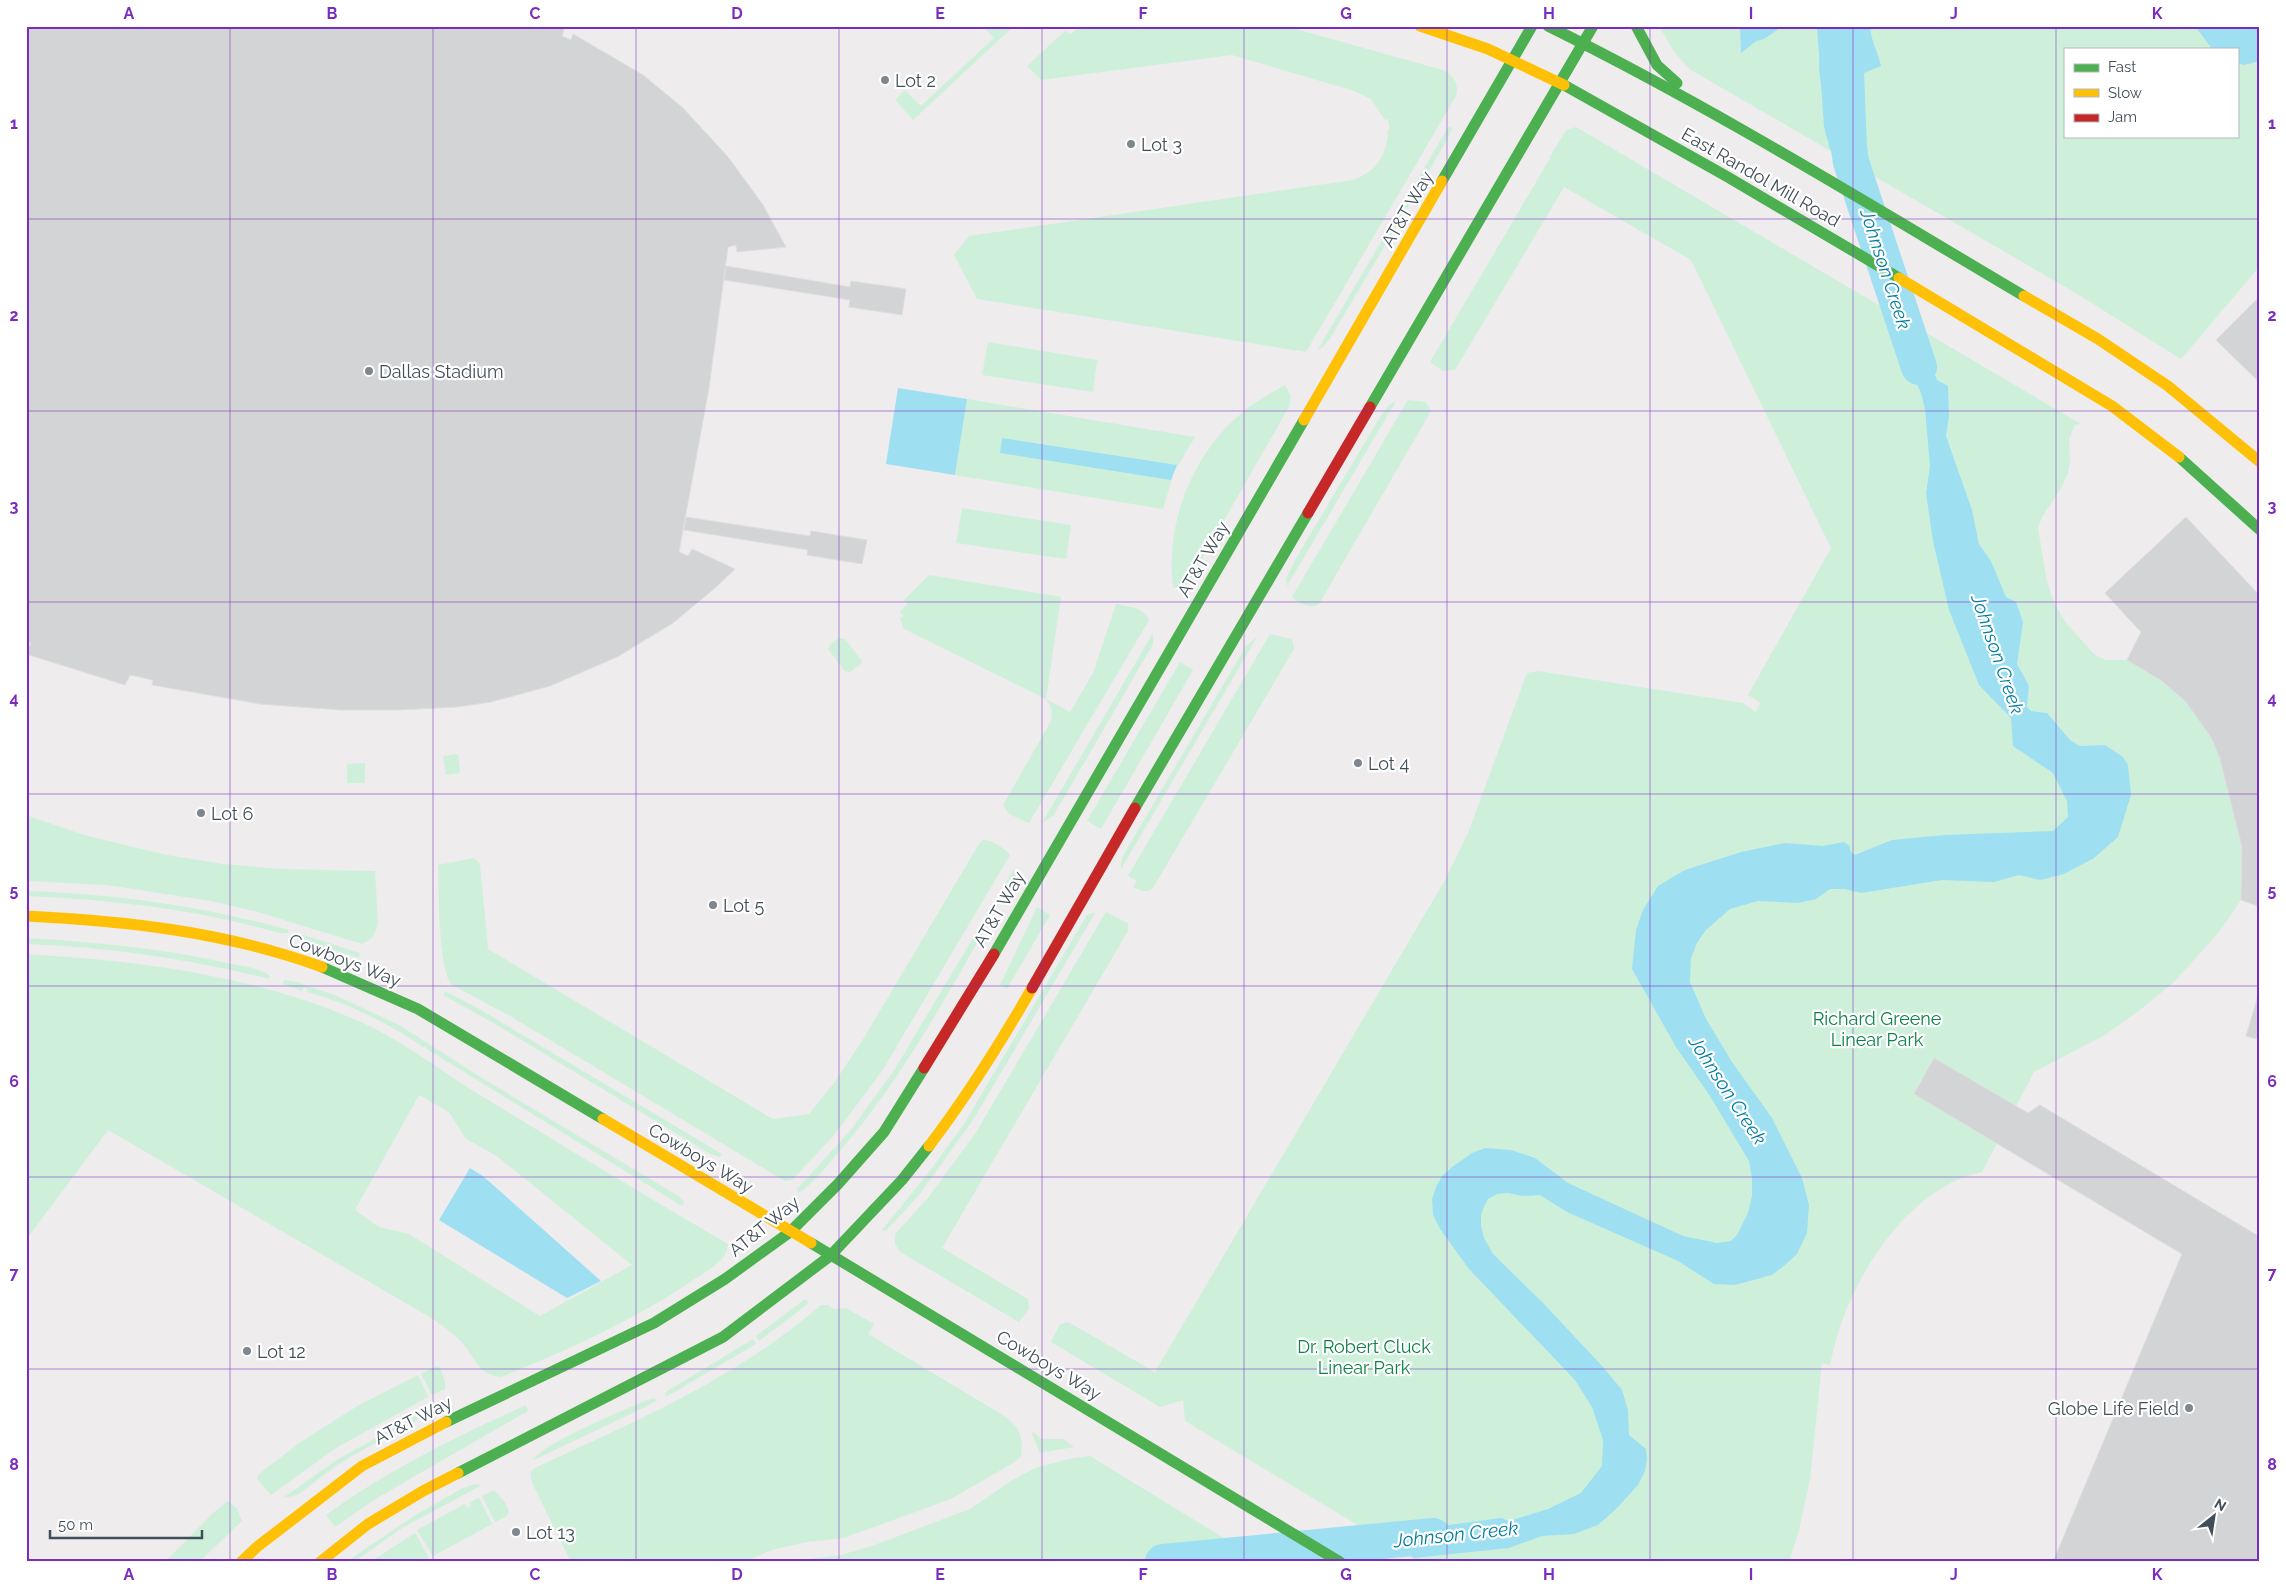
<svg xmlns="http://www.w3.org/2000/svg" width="2286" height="1588" viewBox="0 0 2286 1588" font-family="Raleway,sans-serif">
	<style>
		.green { fill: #cef0db; fill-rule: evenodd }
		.water { fill: #9edff2 }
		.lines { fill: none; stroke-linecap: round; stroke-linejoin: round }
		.river { stroke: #9edff2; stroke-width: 36 }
		.building { fill: #d3d4d5; stroke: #dededf }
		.fast { stroke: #4caf50; stroke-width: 11 }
		.slow { stroke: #ffc107; stroke-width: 11 }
		.jam { stroke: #c62828; stroke-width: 11 }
		.grid { fill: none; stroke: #7b2cbf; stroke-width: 1; stroke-opacity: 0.55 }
		.poi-dot { fill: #7e868e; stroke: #fff; stroke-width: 2 }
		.labels { text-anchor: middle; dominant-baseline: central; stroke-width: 4.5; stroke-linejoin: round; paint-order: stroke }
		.poi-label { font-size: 18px; fill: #424f5b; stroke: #fff; text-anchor: start }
		.street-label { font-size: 18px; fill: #424f5b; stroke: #fff }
		.park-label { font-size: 18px; fill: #0d8249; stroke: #fff }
		.water-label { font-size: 19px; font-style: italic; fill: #027ca0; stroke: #fff }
		.neatline { fill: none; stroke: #7b2cbf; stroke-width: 2 }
		.grid-label { font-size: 16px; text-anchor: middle; font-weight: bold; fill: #7b2cbf }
	</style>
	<rect width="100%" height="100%" fill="#eeecec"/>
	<g class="green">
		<path d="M983 26H1014L913 120 895 100 905 90 921 106 994 38Z"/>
		<path d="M1081 26H1285L1443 70C1454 76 1459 83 1456 96L1306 352 977 299 954 255 969 236 1353 180C1377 171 1387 155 1388 130L1390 129 1388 119 1385 120 1371 99 1354 91 1232 55 1041 80 1027 66 1065 31 1071 34Z"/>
		<path d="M1660 26H2260V266L2181 359 2074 292 1691 70C1678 58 1667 43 1660 26ZM2065 49H2237V136H2065Z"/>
		<path d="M1449 126 1452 128 1448 138 1331 337 1323 347 1317 351Z"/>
		<path d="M1576 127 2081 424 2075 425 2069 439 2070 462 2068 473 2060 490 2042 517 2038 528 2047 582 2054 603 2066 623 2094 654 2106 660H2127L2162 681 2186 702 2212 739 2220 759 2242 847 2241 900 2219 932 2174 982 2140 1010 2105 1035 2034 1072 1982 1172C1922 1184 1875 1246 1851 1299 1841 1320 1835 1342 1830 1365L1822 1363 1810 1480 1799 1530 1789 1562H1419L1185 1421 1183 1400 1160 1407 1051 1342 1060 1324 1068 1322 1155 1372 1445 880 1468 833 1527 673 1538 671 1743 703 1756 712 1761 703 1748 695 1831 548 1691 260 1564 187 1455 370 1443 371 1430 362 1549 160H1551L1549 158 1566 130Z"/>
		<path d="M988 342 1097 360 1093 392 982 375Z"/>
		<path d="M1285 385 1291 396 1289 407 1188 583 1173 588C1165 520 1194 449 1249 407 1260 399 1273 392 1285 385Z"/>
		<path d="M967 399 1195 437 1174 472 1163 509 955 475Z"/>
		<path d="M1408 400 1426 402 1431 411 1319 604C1309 609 1299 604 1292 597Z"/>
		<path d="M1396 401 1287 586 1286 579 1295 560 1382 414 1388 406Z"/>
		<path d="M962 508 1071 525 1066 559 956 543Z"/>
		<path d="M929 575 1061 597 1046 699 1070 712 1093 673 1116 604C1128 607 1144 607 1149 620L1029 823 1009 814 1003 805 1051 721C1053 713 1051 706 1046 699L904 629 899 616 901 618 903 616 900 612 908 603 903 601Z"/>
		<path d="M1153 633V644L1062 801 1053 816 1042 823Z"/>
		<path d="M1270 634 1292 639 1294 649 1153 888C1146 894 1140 890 1133 887L1137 881 1128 876Z"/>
		<path d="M1257 637 1121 869V862L1124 854 1246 646Z"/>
		<path d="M839 638 845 639 862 661 860 665 850 672 845 671 828 649 830 645Z"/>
		<path d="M1180 662 1193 670 1101 829 1087 821Z"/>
		<path d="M458 754 460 773 446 775 443 756Z"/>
		<path d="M365 763V783H347V764Z"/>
		<path d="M26 815 84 835 167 855 223 864 281 869 375 871 378 923C376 932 372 941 362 944L258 912 211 901 107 885 26 881Z"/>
		<path d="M983 840C992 840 1005 848 1010 855L882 1071 835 1134 792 1180 785 1181 510 1016 452 985C438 970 439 888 438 865L474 858 480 864 488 949 773 1119 809 1114 834 1083 862 1041 979 844Z"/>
		<path d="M1014 869 1015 876C961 969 909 1072 838 1153 826 1166 814 1184 798 1193L797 1189 850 1131 895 1069Z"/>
		<path d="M26 891C116 894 202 906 289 930L288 933H279C197 909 112 900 26 896Z"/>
		<path d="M1037 907 1050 915 1007 989 1000 985Z"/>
		<path d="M1106 912 1128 923V931L942 1248 1028 1299 1029 1309 1019 1322 900 1252 895 1244V1234L927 1199 975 1134Z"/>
		<path d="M1093 913H1095L973 1120 919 1195 886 1231 882 1230 929 1172 964 1124 1087 915Z"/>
		<path d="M300 934 360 953 359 958 305 941 299 937Z"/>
		<path d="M26 938C94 942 160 948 227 963 240 966 259 967 270 976L269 979C189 959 109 947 26 944Z"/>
		<path d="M26 954C141 961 256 975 363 1023 403 1041 438 1069 475 1092 559 1143 643 1195 728 1244 727 1249 726 1254 723 1258 714 1268 700 1275 689 1283 630 1322 566 1351 501 1377 479 1375 476 1360 464 1345 456 1335 443 1327 433 1319L108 1130 26 1240ZM419 1095 449 1112 465 1138 498 1157 632 1265 540 1316 409 1234 379 1227 355 1210Z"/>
		<path d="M284 980 297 982 337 996 399 1025 482 1078 680 1197 684 1202 682 1206 425 1048 426 1046 423 1047C388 1023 348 1003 307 992L308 989 304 987 302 991 283 984Z"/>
		<path d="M445 991 481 1010 722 1154 720 1157 710 1154 495 1024 443 995Z"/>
		<path d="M805 1299 809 1303 759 1341 756 1336Z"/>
		<path d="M821 1305H828L834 1309 846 1308 874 1324 868 1334 1006 1417C1019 1427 1024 1438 1021 1456L1015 1462 951 1499 844 1538 807 1542 772 1550 744 1562H571L533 1485 530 1474 533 1469C634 1422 736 1379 821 1305Z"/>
		<path d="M753 1339 756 1344 666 1397 665 1393 669 1390Z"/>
		<path d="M436 1366 440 1367 445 1381V1389L432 1395 421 1374Z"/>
		<path d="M418 1375 428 1397 336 1448 271 1495 257 1479 259 1474 302 1441 359 1405Z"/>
		<path d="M655 1398 656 1401 641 1409 534 1460C542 1443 625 1410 647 1400Z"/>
		<path d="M443 1401 434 1410 340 1463 297 1495 283 1498 338 1459Z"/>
		<path d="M526 1405 528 1411 377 1498 335 1527 326 1515C388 1470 456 1437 526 1405Z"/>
		<path d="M1031 1431 1042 1439H1063L1074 1447 1040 1453Z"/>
		<path d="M1090 1456 1263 1562H785L841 1555 872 1546 970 1509 1011 1481 1035 1468 1073 1458Z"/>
		<path d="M474 1484 482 1485 402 1528 354 1562H346L414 1516 461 1489Z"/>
		<path d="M494 1490 505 1502 509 1512 507 1516 495 1522 482 1496Z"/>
		<path d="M479 1498 492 1524 433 1556 417 1530 465 1504 467 1508 471 1506 470 1502Z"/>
		<path d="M228 1501 237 1509 242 1521 199 1562H165L212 1514Z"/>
		<path d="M415 1533 429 1558 423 1562H370Z"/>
	</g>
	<g class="water">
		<path d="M1740 26H1783L1764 39 1756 41 1741 53Z"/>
		<path d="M1817 26H1870C1871 42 1878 51 1881 66L1864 73 1868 171 1830 149 1824 127Z"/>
		<path d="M2195 26H2260V61L2244 65 2237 63V49H2212Z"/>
		<path d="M1884 308 1926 333 1925 349 1937 380 1948 386 1949 416 1946 436 1972 510 1979 544 1991 561 2006 597 2016 602 2023 622 2017 664 2029 686 2027 707 2031 711 2047 713 2070 740 2080 746 2105 745 2123 757 2128 765 2131 795 2118 837 2094 858 2064 874 2041 880 2019 875 1994 882 1942 880 1861 893 1845 889H1830L1816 899 1798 903 1758 901 1730 909 1706 930 1697 943 1691 958 1690 982 1706 1019 1732 1062 1772 1118 1802 1178 1809 1205 1807 1233 1797 1254 1785 1265 1772 1275 1735 1285 1714 1284 1678 1261 1567 1212 1540 1195 1522 1196 1508 1193 1497 1194 1488 1199 1484 1207 1481 1215V1226L1484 1238 1493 1254 1544 1304 1603 1367 1622 1390 1628 1410 1629 1435 1646 1449 1647 1459 1645 1471 1638 1485 1616 1509 1598 1525 1574 1534 1542 1536 1509 1548 1414 1558 1374 1535 1501 1518 1509 1521 1548 1509 1581 1493 1602 1466 1603 1440 1592 1407 1575 1380 1469 1269 1440 1229 1433 1215 1432 1199 1436 1187 1442 1176 1452 1167 1472 1153 1485 1148 1511 1150 1535 1158 1568 1183 1683 1236 1717 1243 1731 1241 1737 1235 1748 1213 1752 1196V1178L1749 1161 1710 1096 1676 1047 1632 969 1636 930 1643 910 1658 886 1685 870 1741 852 1785 843 1823 846 1844 842 1849 845 1851 852 1855 855 1892 840 1945 835 2053 831 2068 817 2067 801 2053 773 2013 746 2011 718 1979 685 1949 610 1933 541 1926 493 1930 466 1925 409 1921 393Z"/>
		<path d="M898 388 967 399 955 475 886 464Z"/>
		<path d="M1002 438 1177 465 1171 480 1000 453Z"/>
		<path d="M470 1168 484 1177 601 1281 567 1298 439 1220Z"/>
	</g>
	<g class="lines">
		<g class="river">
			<path d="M1840 26 1837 69 1851 162 1919 367"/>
			<path d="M1163 1562 1433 1536"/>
		</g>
	</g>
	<g class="building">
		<path d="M26 26H565L562 36 571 40 573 34 643 75 683 108 729 158 763 205 786 247 737 252 736 245 728 247 709 388 679 552 688 556 692 549 735 569 715 588 673 623 617 657 550 686 491 702 457 707 399 710H341L260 704 152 685 153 680 130 675 125 685 26 654 31 643 26 642Z"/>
		<path d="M726 266 850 287 851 281 906 289 902 315 849 307 850 300 724 280Z"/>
		<path d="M2260 296V383L2216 340Z"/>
		<path d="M686 517 810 536 811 531 867 540 862 564 807 555 808 550 684 530Z"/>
		<path d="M2186 517 2260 596V907L2241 900 2242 847 2220 759 2212 739 2186 702 2162 681 2127 660 2141 632 2105 593Z"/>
		<path d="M2260 989V1040L2246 1036Z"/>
		<path d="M1934 1058 2028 1113 2040 1105 2260 1237V1562H2053L2182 1254 1914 1094Z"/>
	</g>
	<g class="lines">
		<g class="fast">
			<path d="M1548 26C1712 107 1867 203 2024 296"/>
			<path d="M1636 26 1657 65 1677 83"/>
			<path d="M1564 85 1726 176 1899 278"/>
			<path d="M1442 181 1532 26"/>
			<path d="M1370 407 1593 26"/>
			<path d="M2179 457 2260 530"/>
			<path d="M1135 808 1308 513"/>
			<path d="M994 954 1304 420"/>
			<path d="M322 967 418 1009 603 1119"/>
			<path d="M811 1243 1340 1562"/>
			<path d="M446 1422 654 1323 725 1279 790 1232 838 1184 884 1132 924 1068"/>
			<path d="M458 1473 723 1337 830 1256 902 1180 929 1146"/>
		</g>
		<g class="slow">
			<path d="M1420 26 1488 49 1564 85"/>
			<path d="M1899 278 2112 406 2179 457"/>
			<path d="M2024 296 2098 339 2168 386 2260 462"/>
			<path d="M1304 420 1442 181"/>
			<path d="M26 916C128 921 226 932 322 967"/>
			<path d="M603 1119 811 1243"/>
			<path d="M929 1146C967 1096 1001 1042 1032 988"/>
			<path d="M241 1562 257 1547 362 1466 446 1422"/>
			<path d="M320 1562 368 1524 423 1491 458 1473"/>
		</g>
		<g class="jam">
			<path d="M1308 513 1370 407"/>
			<path d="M1032 988 1135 808"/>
			<path d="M924 1068 994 954"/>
		</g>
	</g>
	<path class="grid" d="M230 26V1562M433 26V1562M636 26V1562M839 26V1562M1042 26V1562M1244 26V1562M1447 26V1562M1650 26V1562M1853 26V1562M2056 26V1562M26 219H2260M26 411H2260M26 602H2260M26 794H2260M26 986H2260M26 1177H2260M26 1369H2260"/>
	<g class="poi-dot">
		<circle cx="885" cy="80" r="5"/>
		<circle cx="1131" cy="144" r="5"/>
		<circle cx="369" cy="371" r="5"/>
		<circle cx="1358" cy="763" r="5"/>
		<circle cx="201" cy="813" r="5"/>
		<circle cx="713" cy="905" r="5"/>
		<circle cx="247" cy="1351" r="5"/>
		<circle cx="2189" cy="1408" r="5"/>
		<circle cx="516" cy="1532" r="5"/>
	</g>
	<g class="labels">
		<g class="poi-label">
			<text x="895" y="80">Lot 2</text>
			<text x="1141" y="144">Lot 3</text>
			<text x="379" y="371">Dallas Stadium</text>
			<text x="1368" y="763">Lot 4</text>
			<text x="211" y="813">Lot 6</text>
			<text x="723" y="905">Lot 5</text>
			<text x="257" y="1351">Lot 12</text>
			<text x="2179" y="1408" text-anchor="end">Globe Life Field</text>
			<text x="526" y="1532">Lot 13</text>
		</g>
		<g class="street-label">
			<text transform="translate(1761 177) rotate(30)">East Randol Mill Road</text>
			<text transform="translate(1407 209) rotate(-60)">AT&amp;T Way</text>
			<text transform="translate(1203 559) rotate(-60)">AT&amp;T Way</text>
			<text transform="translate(999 909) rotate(-60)">AT&amp;T Way</text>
			<text transform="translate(345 960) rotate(21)">Cowboys Way</text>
			<text transform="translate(701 1158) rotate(31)">Cowboys Way</text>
			<text transform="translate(764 1226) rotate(-39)">AT&amp;T Way</text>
			<text transform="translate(1049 1365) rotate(31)">Cowboys Way</text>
			<text transform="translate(413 1420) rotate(-27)">AT&amp;T Way</text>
		</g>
		<g class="park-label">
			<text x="1877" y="1018">Richard Greene<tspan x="1877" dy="21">Linear Park</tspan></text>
			<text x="1364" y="1346">Dr. Robert Cluck<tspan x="1364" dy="21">Linear Park</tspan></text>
		</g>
		<g class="water-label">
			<text transform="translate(1886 269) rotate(72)">Johnson Creek</text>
			<text transform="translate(1998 654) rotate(71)">Johnson Creek</text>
			<text transform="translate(1728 1090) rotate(57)">Johnson Creek</text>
			<text transform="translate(1456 1534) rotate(-6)">Johnson Creek</text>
		</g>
	</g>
	<rect width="2286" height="1588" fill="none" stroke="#ffffff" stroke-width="55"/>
	<rect x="2064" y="48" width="175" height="90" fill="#ffffff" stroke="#b3b9bd"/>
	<rect x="2074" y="64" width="25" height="8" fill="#4caf50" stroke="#b3b9bd"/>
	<text x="2108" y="72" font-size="15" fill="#424f5b">Fast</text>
	<rect x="2074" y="89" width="25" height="8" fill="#ffc107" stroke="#b3b9bd"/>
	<text x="2108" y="98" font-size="15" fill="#424f5b">Slow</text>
	<rect x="2074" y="114" width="25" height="8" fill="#c62828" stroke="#b3b9bd"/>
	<text x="2108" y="122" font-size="15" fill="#424f5b">Jam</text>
	<g transform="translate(2214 1516) rotate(30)" stroke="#ffffff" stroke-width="4" paint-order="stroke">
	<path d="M0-4L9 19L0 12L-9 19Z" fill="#424f5b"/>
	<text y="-8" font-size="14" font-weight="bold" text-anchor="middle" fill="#424f5b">N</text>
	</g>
	<path d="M50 1530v8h152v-8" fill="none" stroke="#424f5b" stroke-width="2.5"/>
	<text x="58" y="1530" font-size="15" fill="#424f5b" stroke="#ffffff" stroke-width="4" paint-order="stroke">50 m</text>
	<rect x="28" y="28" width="2230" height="1532" class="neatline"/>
	<g class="grid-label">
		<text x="129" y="19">A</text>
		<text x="332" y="19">B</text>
		<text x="535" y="19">C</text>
		<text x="737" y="19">D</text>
		<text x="940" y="19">E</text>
		<text x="1143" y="19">F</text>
		<text x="1346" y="19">G</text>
		<text x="1549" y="19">H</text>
		<text x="1751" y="19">I</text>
		<text x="1954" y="19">J</text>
		<text x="2157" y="19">K</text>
		<text x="14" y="129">1</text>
		<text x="2272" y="129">1</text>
		<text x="14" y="321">2</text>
		<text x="2272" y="321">2</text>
		<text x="14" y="512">3</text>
		<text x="2272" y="512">3</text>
		<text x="14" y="704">4</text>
		<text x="2272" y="704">4</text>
		<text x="14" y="896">5</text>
		<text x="2272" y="896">5</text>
		<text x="14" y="1087">6</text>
		<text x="2272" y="1087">6</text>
		<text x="14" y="1279">7</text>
		<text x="2272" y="1279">7</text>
		<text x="14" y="1470">8</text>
		<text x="2272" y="1470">8</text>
		<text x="129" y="1580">A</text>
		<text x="332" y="1580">B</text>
		<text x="535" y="1580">C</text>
		<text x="737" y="1580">D</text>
		<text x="940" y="1580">E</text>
		<text x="1143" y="1580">F</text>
		<text x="1346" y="1580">G</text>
		<text x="1549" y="1580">H</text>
		<text x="1751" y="1580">I</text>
		<text x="1954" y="1580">J</text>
		<text x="2157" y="1580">K</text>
	</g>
</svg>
